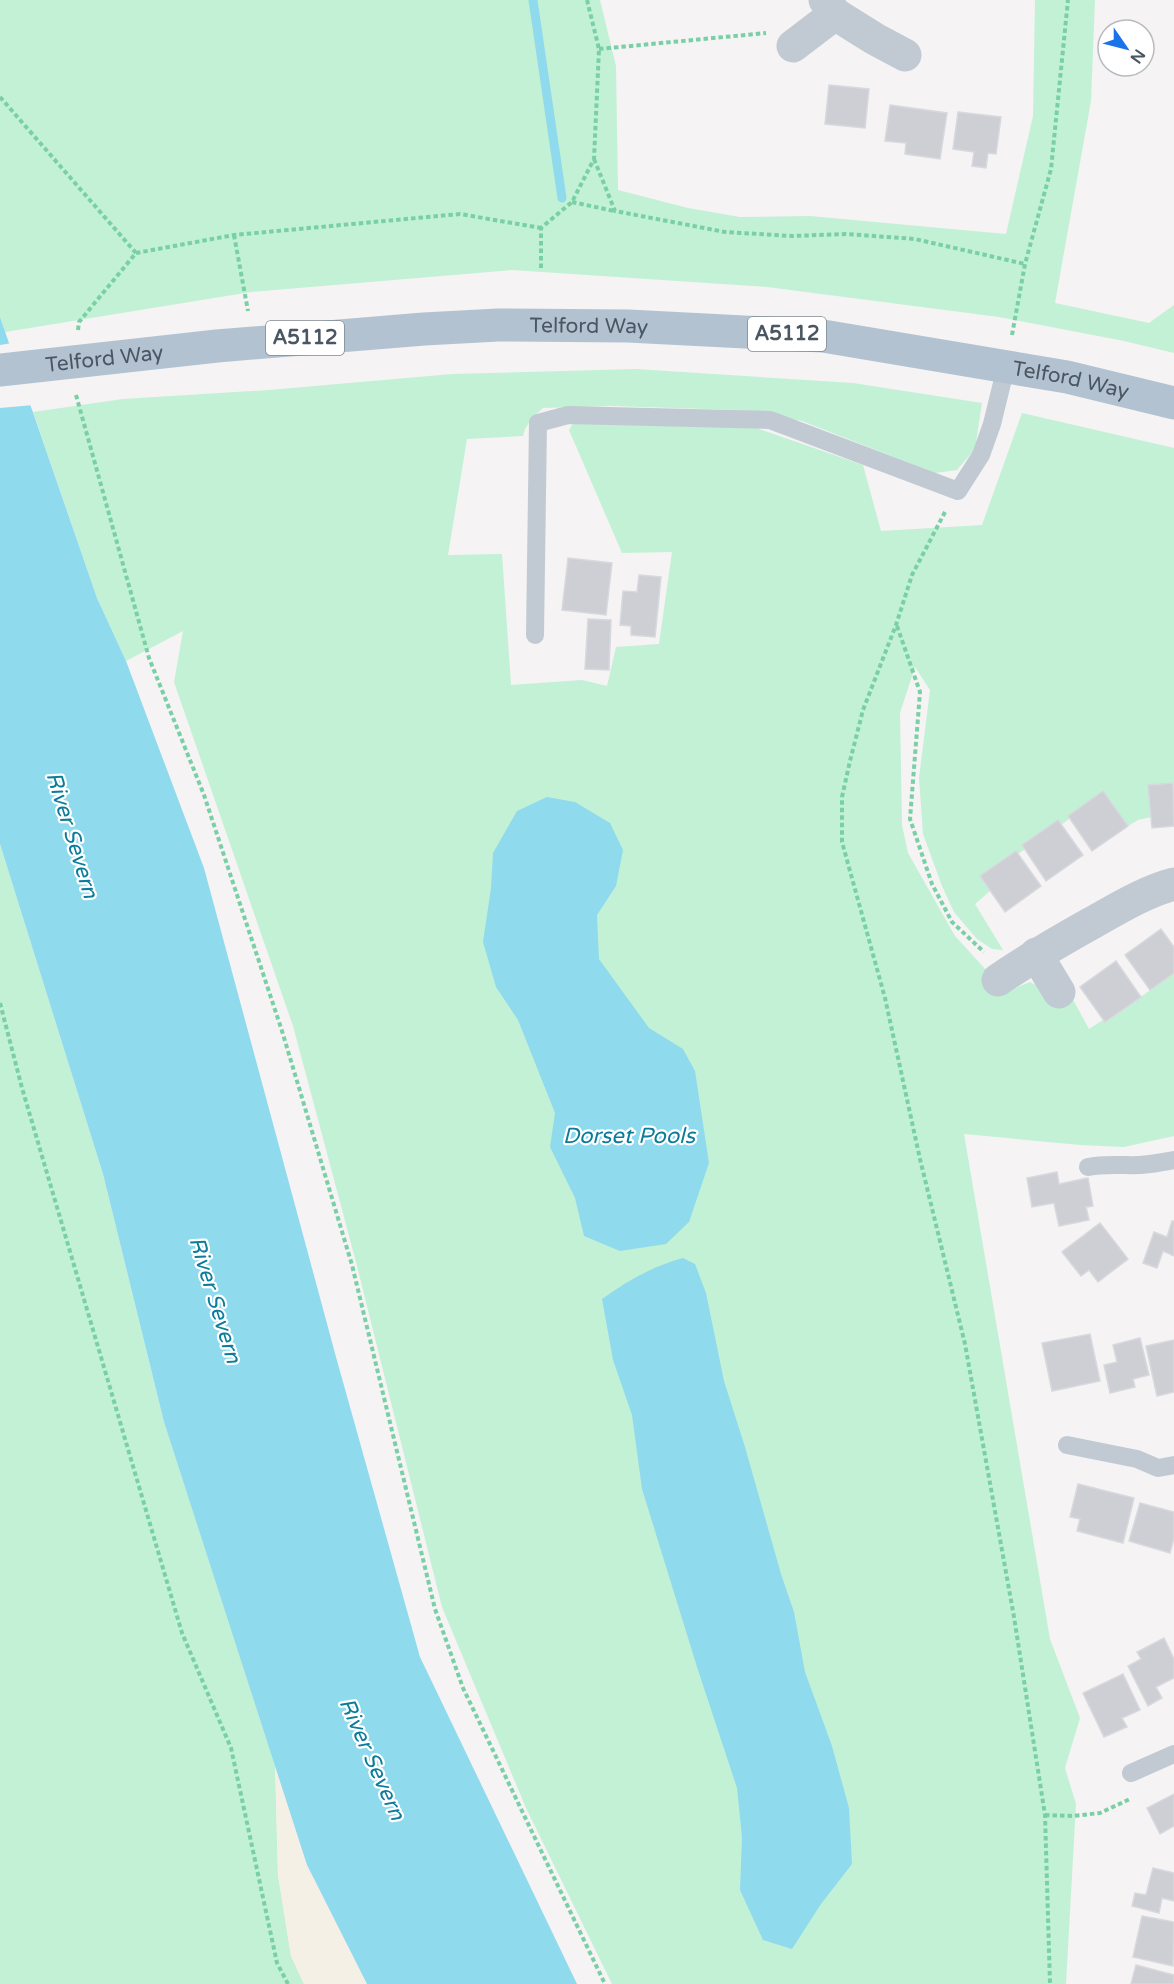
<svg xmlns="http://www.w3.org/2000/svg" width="1174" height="1984" viewBox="0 0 1174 1984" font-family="'Varela Round',sans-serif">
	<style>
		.green { fill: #c3f1d5 }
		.sand { fill: #f5f0e5 }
		.water { fill: #90daee }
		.pier { fill: #f5f3f3 }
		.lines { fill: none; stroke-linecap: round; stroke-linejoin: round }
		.stream { stroke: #90daee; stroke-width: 9 }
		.building { fill: #cdcfd5; stroke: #d7d9de; stroke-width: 1.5 }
		.path { stroke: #7ad0a6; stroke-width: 4; stroke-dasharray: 4.5 3; stroke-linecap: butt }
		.lane { stroke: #c1cad2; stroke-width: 18 }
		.street { stroke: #c1cad2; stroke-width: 33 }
		.primary { stroke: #b3c2d1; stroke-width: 33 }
		.labels { text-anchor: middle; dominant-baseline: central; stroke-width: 4.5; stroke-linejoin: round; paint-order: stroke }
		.shield { fill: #fff; stroke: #808990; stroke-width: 1.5 }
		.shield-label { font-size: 20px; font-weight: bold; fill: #4a5661 }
		.street-label { font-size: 21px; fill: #4a5661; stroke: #fff }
		.water-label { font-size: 22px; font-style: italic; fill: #0c7c9b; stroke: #fff }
	</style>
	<rect width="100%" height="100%" fill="#f5f3f3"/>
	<g class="green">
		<path d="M0 0H600L616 66 618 190 688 208 740 217 810 216 1006 234 1033 116 1035 0H1095L1091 101 1055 303 1149 323 1174 305V353L1124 341 999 317 767 287 512 270 251 292 5 332 0 317Z"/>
		<path d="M636 369 853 383 982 403 975 449 957 470 935 473 802 421 740 410 610 406 543 408 532 418 525 429 523 436 467 439 448 555 502 554 511 685 582 680 607 686 616 647 659 644 672 552 622 553 569 430 574 422 756 428 863 465 881 531 982 525 1022 413 1174 448V783L1148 785 1151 817 1138 820 1128 826 1103 791 1068 816 1069 819 1061 825 1058 820 1022 845 1025 849 1018 854 1016 851 980 876 990 891 975 904 1003 950 992 949 977 939 954 912 942 886 923 834 919 778 930 690 915 667 900 713 902 825 908 853 955 936 1006 992 1030 982 1043 989 1070 994 1089 1029 1103 1020 1106 1022 1174 973V1136L1124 1147 1080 1145 964 1134 1050 1639 1080 1718 1065 1768 1076 1804 1066 1984H612L526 1808 442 1607 356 1262 293 1026 174 682 183 631 126 661 97 598 33 412 123 399 269 390 452 374Z"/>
		<path d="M0 844 103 1174 164 1422 275 1763 278 1875 291 1956 304 1984H0Z"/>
	</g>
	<path class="sand" d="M275 1763 307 1865 367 1984H304L291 1956 278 1875Z"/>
	<g class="water">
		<path d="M0 317 97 598 126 661 204 868 336 1357 420 1657 577 1984H367L307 1865 164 1422 103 1174 0 844Z"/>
		<path d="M547 797 575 802 610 823 623 850 616 886 597 915 599 959 649 1028 683 1049 695 1071 709 1163 689 1222 666 1244 620 1251 584 1236 575 1198 550 1147 555 1113 518 1020 496 987 483 942 491 888 493 853 517 811Z"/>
		<path d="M683 1258 695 1264 706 1293 724 1381 745 1447 781 1574 794 1612 805 1672 832 1746 849 1808 852 1864 821 1904 792 1949 763 1940 740 1890 742 1837 737 1788 697 1667 642 1489 632 1415 613 1360 602 1299C627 1281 653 1266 683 1258Z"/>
	</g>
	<path class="pier" d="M12 343 34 405 0 408V345Z"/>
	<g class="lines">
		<path class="stream" d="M533 0 562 198"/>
	</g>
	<g class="building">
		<path d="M829 85 869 89 865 128 825 124Z"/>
		<path d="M890 105 947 113 940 159 905 154 906 143 885 141Z"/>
		<path d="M958 112 1001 117 996 154 988 153 986 168 972 166 974 152 953 149Z"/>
		<path d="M568 558 612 563 606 615 562 610Z"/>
		<path d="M639 575 661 577 655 637 631 635V626L620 625 623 591 637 592Z"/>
		<path d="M588 619 611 620 609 670 585 669Z"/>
		<path d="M1173 783 1174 826 1152 828 1148 785Z"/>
		<path d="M1103 791 1128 826 1092 851 1068 816Z"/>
		<path d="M1058 820 1083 855 1046 881 1022 845Z"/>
		<path d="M1016 851 1041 886 1005 912 980 876Z"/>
		<path d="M1161 929 1174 947V973L1150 990 1125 955Z"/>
		<path d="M1116 961 1141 997 1105 1022 1080 987Z"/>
		<path d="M1057 1172 1059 1184 1088 1178 1093 1206 1086 1207 1089 1220 1059 1226 1054 1203 1032 1207 1027 1178Z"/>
		<path d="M1172 1221H1174V1256L1163 1251 1157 1268 1143 1263 1154 1232 1167 1237Z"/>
		<path d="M1100 1223 1128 1259 1098 1282 1089 1270 1081 1276 1062 1252Z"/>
		<path d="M1090 1334 1100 1381 1052 1391 1042 1343Z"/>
		<path d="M1140 1338 1149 1375 1133 1379 1135 1387 1110 1393 1104 1365 1117 1362 1113 1345Z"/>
		<path d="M1174 1340V1392L1157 1396 1146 1346Z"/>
		<path d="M1078 1484 1134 1498 1123 1543 1077 1531 1080 1519 1070 1517Z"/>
		<path d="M1140 1503 1174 1512V1538L1170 1553 1129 1541Z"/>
		<path d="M1164 1638 1174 1659V1678L1156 1687 1162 1698 1148 1706 1128 1666 1141 1659 1137 1652Z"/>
		<path d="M1123 1674 1140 1710 1122 1718 1127 1727 1104 1737 1083 1693Z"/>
		<path d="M1174 1794V1826L1160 1834 1147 1808Z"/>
		<path d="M1153 1868 1174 1873V1901L1162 1898 1159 1913 1132 1906 1135 1893 1146 1895Z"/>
		<path d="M1142 1916 1174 1922 1173 1966 1133 1957Z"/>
		<path d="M1136 1965 1174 1975V1984H1131Z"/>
	</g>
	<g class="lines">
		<g class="path">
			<path d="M599 49 766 33"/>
			<path d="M0 97 136 253"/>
			<path d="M594 159 615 211 725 232 792 236 846 234 915 239 1025 264"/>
			<path d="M572 202 614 211"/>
			<path d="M234 235 248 311"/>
			<path d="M541 268V228L572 202 594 159 599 49 587 0"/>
			<path d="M78 330 79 322 136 253 234 235 460 214 541 228"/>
			<path d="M1012 335 1025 264 1051 169 1068 0"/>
			<path d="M76 395 149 658 204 795 282 1031 352 1265 435 1609 463 1688 605 1984"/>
			<path d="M945 512 912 575 896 625 863 710 850 761 842 797V842L885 998 920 1159 965 1344 1014 1617 1045 1815 1050 1984"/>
			<path d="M897 626 920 692 910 819 932 884 952 922 984 952"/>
			<path d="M0 1003 22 1088 182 1633 231 1748 277 1963 288 1984"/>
			<path d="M1045 1815 1073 1816 1100 1813 1130 1799"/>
		</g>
		<g class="lane">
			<path d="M535 635 538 423 568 415 770 420 958 491 981 455 992 424 1006 367"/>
			<path d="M1088 1167C1102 1164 1113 1165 1126 1165 1142 1166 1158 1163 1174 1160"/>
			<path d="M1067 1445 1137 1459 1158 1468 1174 1465"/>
			<path d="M1131 1773 1174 1754"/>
		</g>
		<g class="street">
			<path d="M835 14 875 39 905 55"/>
			<path d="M793 46 835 14 825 0"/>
			<path d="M1036 954 1059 992"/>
			<path d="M998 980C1028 959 1058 942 1090 924 1117 909 1144 892 1174 884"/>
		</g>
		<path class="primary" id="s1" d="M0 370 217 346 424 329 498 325 628 326 823 336 1067 377 1174 403"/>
	</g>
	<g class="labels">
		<g class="shield">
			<rect x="748" y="317" width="78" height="34" rx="4.5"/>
			<rect x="266" y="321" width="78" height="34" rx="4.5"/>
		</g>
		<g class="shield-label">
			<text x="787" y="334">A5112</text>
			<text x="305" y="338">A5112</text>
		</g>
		<g class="street-label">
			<text stroke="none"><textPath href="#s1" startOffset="591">Telford Way</textPath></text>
			<text stroke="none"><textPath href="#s1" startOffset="105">Telford Way</textPath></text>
			<text stroke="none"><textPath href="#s1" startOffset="1077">Telford Way</textPath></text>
		</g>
		<g class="water-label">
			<text transform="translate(72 835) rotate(73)">River Severn</text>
			<text x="629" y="1136">Dorset Pools</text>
			<text transform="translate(215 1300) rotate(73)">River Severn</text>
			<text transform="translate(372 1759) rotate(66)">River Severn</text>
		</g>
	</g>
	<g transform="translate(1126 48) rotate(125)"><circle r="28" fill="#ffffff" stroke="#b7bbc0" stroke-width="1.5"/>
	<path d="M0-4.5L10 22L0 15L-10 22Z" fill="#1a73e8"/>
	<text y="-9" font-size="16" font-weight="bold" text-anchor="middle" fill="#4a5661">N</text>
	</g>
</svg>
